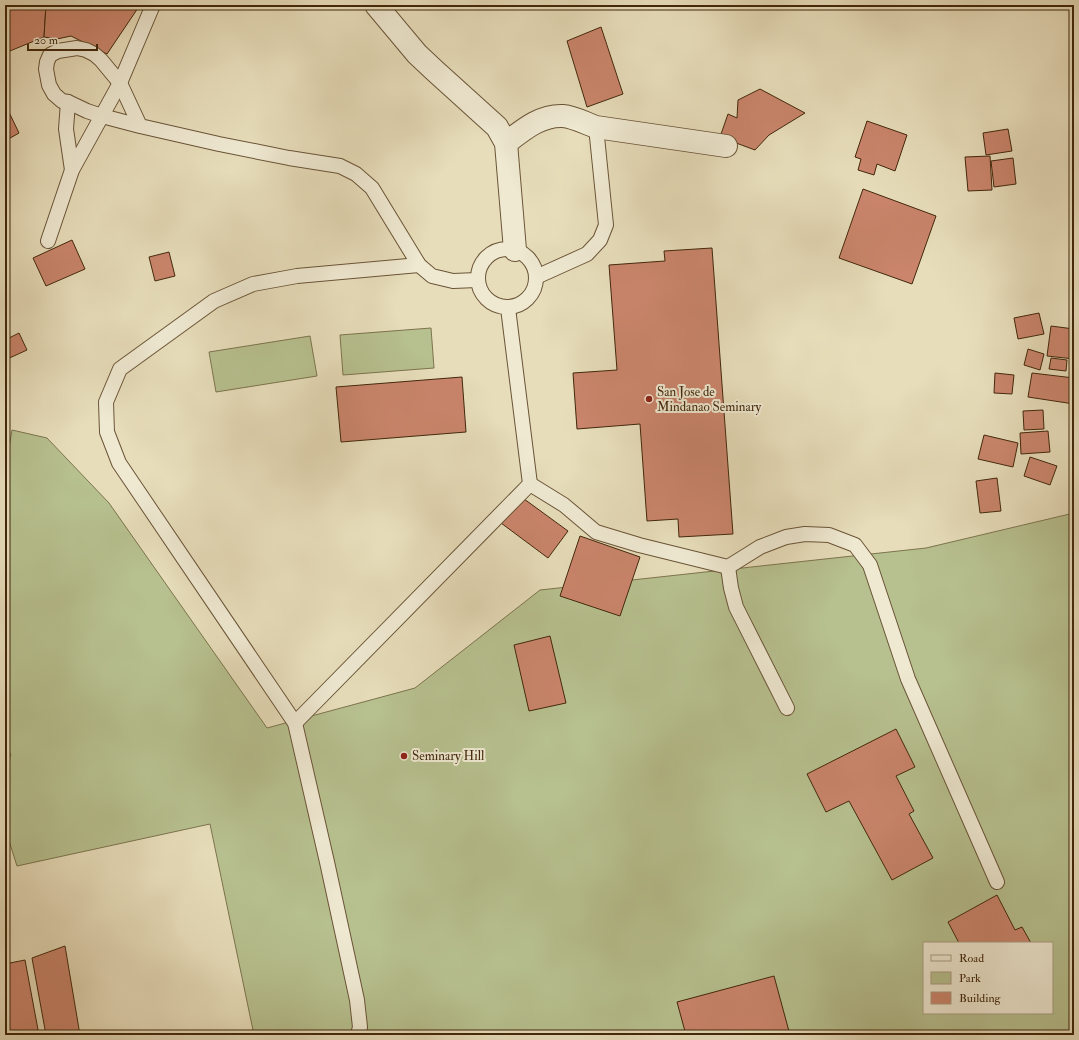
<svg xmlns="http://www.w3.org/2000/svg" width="1079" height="1040" viewBox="0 0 1079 1040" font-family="'IM FELL Double Pica',serif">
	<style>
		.green { fill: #b7c08f; stroke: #7c744d; fill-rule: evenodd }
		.building { fill: #ca856c; stroke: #41270b }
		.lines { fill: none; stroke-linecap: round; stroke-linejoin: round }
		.lane-casing { stroke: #6a5437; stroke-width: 16 }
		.street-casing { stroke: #6a5437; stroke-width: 24 }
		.lane { stroke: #efe9d2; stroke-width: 14 }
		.street { stroke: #efe9d2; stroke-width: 22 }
		.poi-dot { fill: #8f2418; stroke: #efe9d2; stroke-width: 1.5 }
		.labels { text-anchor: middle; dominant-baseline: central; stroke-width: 4; stroke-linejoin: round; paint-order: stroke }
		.poi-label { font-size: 13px; fill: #41270b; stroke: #efe9d2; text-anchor: start }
	</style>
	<rect width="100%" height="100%" fill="#e7ddba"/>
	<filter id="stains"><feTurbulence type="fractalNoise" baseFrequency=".005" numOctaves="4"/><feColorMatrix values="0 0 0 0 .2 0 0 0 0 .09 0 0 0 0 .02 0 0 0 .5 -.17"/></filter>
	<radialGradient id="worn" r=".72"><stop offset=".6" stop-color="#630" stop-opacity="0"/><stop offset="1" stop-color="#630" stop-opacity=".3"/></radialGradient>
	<g class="green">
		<path d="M431 328 434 368 343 375 340 335Z"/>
		<path d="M310 336 317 376 216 392 209 352Z"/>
		<path d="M12 430 47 438 109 503 267 728 415 688 540 590 926 548 1074 513V1035H254L210 824 17 866 5 828V767L11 755 5 743V471ZM924 943H1052V1013H924Z"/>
	</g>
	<g class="building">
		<path d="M5 5H46L44 37 5 53Z"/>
		<path d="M46 5H140L107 54 71 36 57 39 44 37Z"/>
		<path d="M601 27 623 94 587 107 567 41Z"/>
		<path d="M760 89 805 113 769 135 755 150 720 137 728 114 737 118 738 100Z"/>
		<path d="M5 104 19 133 5 141Z"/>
		<path d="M867 121 907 135 895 171 877 164 874 175 858 170 861 159 855 157Z"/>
		<path d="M1008 129 1012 151 986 155 983 133Z"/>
		<path d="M990 156 992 190 968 191 965 157Z"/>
		<path d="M1013 158 1016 184 994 187 991 161Z"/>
		<path d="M863 189 936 216 912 284 839 258Z"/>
		<path d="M72 240 85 269 46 286 33 258Z"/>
		<path d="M712 248 733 534 679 537 678 519 647 521 640 424 577 429 573 373 617 370 609 265 665 261 664 251Z"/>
		<path d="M169 252 175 276 155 281 149 257Z"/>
		<path d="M1039 313 1044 334 1018 339 1014 318Z"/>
		<path d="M1051 326 1074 329V359L1047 356Z"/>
		<path d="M19 333 27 350 5 360V340Z"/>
		<path d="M1028 349 1044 354 1040 370 1024 365Z"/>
		<path d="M1051 358 1067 360 1066 371 1049 369Z"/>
		<path d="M995 373 1014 375 1012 394 994 393Z"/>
		<path d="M1032 373 1074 378V404L1028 397Z"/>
		<path d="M462 377 466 432 341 442 336 387Z"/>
		<path d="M1043 410 1044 429 1024 430 1023 411Z"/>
		<path d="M1048 431 1050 452 1021 454 1020 433Z"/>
		<path d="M984 435 1018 443 1013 467 978 459Z"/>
		<path d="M1030 457 1057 466 1050 485 1024 476Z"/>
		<path d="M997 478 1001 511 980 513 976 481Z"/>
		<path d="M520 496 568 531 548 558 501 523Z"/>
		<path d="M580 536 640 557 620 616 560 596Z"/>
		<path d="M550 636 566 703 529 711 514 645Z"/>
		<path d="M896 729 915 767 896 776 914 811 909 814 933 858 892 880 849 801 826 812 807 774Z"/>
		<path d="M997 895 1015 930 1022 927 1031 943H959L948 922Z"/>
		<path d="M65 946 80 1035H46L32 958Z"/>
		<path d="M25 960 39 1035H7L5 1022V964Z"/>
		<path d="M774 976 790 1035H686L677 1002Z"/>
	</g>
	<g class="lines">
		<defs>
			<g id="lane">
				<path d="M68 102 66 129 72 170"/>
				<path d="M140 126 120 83 101 60 94 54 86 50 77 48 58 51 50 55 47 62 46 69 49 85 54 94 62 101 68 102 87 111 102 116 140 126 219 144 289 158 340 166 356 174 372 188 419 265 432 276 453 281 477 280"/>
				<path d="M48 241 72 170 120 83 153 5"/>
				<circle cx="507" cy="278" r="29"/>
				<path d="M536 277 587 254 600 240 606 225 596 127"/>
				<path d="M530 484 564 505 596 532 639 545 728 567 760 547 786 537 805 534 829 535 855 545 870 565 908 679 997 882"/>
				<path d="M728 567 731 588 736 607 787 708"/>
				<path d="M295 723 530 484 508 308"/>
				<path d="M358 1035 360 1027 357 1000 327 862 295 723 119 463 107 432 106 402 120 369 214 301 253 284 297 276 419 265"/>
			</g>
			<g id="street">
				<path d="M376 5 417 54 434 70 497 127 506 143 515 250"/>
				<path d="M506 143C523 130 540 115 563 116 574 117 585 123 596 127L726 146"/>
			</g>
		</defs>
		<use href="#lane" class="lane-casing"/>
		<use href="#street" class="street-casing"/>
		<use href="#lane" class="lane"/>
		<use href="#street" class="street"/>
	</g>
	<g class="poi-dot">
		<circle cx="649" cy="399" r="4"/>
		<circle cx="404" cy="756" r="4"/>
	</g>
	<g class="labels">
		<g class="poi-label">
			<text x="657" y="392">San Jose de<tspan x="657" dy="15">Mindanao Seminary</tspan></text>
			<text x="412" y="756">Seminary Hill</text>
		</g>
	</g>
	<rect width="1079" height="1040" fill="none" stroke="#e7ddba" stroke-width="20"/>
	<rect x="6" y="6" width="1067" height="1028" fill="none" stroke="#41270b" stroke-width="2"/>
	<rect x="10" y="10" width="1059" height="1020" fill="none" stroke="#41270b"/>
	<rect x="923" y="942" width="130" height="72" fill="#efe9d2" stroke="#a99b82"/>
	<rect x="931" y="955" width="20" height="6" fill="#efe9d2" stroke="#a99b82"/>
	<text x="959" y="962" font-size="12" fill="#41270b">Road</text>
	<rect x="931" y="972" width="20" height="12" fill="#b7c08f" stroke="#a99b82"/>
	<text x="959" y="982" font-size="12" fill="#41270b">Park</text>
	<rect x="931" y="992" width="20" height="12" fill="#ca856c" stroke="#a99b82"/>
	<text x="959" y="1002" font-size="12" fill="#41270b">Building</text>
	<path d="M28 44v6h69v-6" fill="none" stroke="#41270b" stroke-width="2"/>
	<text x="34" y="44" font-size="12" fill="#41270b" stroke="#efe9d2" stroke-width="3" paint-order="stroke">20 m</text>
	<rect width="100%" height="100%" filter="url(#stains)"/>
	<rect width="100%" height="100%" fill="url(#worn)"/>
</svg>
